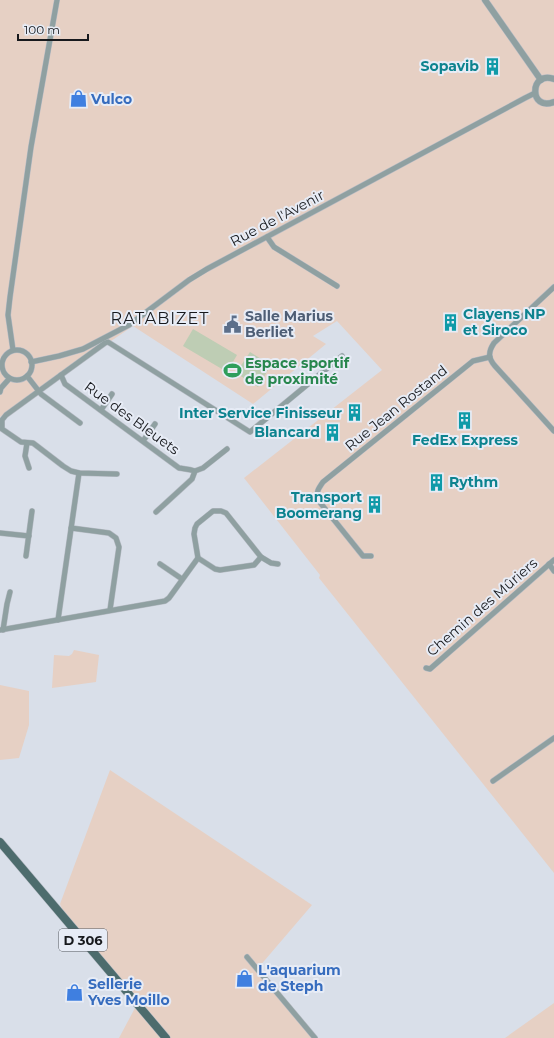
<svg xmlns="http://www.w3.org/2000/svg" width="554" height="1038" viewBox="0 0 554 1038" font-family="Montserrat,sans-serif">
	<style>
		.industrial { fill: #e6d0c4 }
		.green { fill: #becdb4 }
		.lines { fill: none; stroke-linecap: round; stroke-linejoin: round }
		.minor-casing { stroke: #b6bbc4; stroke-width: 6 }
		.tertiary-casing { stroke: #b6bbc4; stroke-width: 7 }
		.primary-casing { stroke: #b6bbc4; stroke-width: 9 }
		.minor { stroke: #8fa0a1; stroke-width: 5 }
		.tertiary { stroke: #8fa0a1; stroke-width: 6 }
		.primary { stroke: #4d6c6d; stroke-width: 8 }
		.labels { text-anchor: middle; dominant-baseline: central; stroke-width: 4; stroke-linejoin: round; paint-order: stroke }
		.shield { fill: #e7ecf6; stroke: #55585e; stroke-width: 1 }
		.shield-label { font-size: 13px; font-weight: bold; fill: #17191d }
		.culture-label { font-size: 14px; font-weight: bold; fill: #0d838f; stroke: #e7ecf6; text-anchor: end }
		.shop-label { font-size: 14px; font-weight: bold; fill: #366cbe; stroke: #e7ecf6; text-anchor: start }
		.street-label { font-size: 14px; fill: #17191d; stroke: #e7ecf6 }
		.service-label { font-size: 14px; font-weight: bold; fill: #4e5e75; stroke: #e7ecf6; text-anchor: start }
		.leisure-label { font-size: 14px; font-weight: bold; fill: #27864d; stroke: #e7ecf6; text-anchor: start }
		.quarter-label { font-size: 16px; letter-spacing: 1px; fill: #17191d; stroke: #e7ecf6 }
	</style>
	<rect width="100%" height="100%" fill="#d9dfe9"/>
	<g class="industrial">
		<path d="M0 0H554V873L319 578 320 575 244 478 382 370 337 321 313 336 326 344 253 404 133 326 0 417Z"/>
		<path d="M74 650 99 655 96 682 52 688 54 655 69 656 72 654Z"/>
		<path d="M0 685 29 691V725L19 758 0 760Z"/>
		<path d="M110 770 312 905 259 967 318 1038H119L135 1008 72 932 60 904Z"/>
		<path d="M554 1003V1038H505Z"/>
	</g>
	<g class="green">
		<path d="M193 329 237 355 227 372 183 346Z"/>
		<path d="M250 352 271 365 258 387 236 373Z"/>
	</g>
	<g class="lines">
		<defs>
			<g id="minor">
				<path d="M267 237 274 247 337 286"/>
				<path d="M554 287 494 343C488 352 488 358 495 366L554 431"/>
				<circle cx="17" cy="365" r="15"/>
				<path d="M13 350 8 315 10 297 31 147 57 0"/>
				<path d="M31 362 59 356 83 349 129 325 189 280 207 269 525 98 535 93"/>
				<path d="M61 375 65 384 179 468C185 469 189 469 195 471"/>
				<path d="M27 376 41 394 80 423"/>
				<path d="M0 392 1 388 9 379"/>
				<path d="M101 410 112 394"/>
				<path d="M143 441 155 424"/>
				<path d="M27 443 25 456 29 468"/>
				<path d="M117 474 79 473 71 471 63 466 33 443 21 442 2 429V420L6 415 105 343 108 342 250 432 342 356"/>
				<path d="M156 512 192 479 195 471 203 468 227 449"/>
				<path d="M71 528 109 533 116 538 119 547 110 610"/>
				<path d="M0 533 29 536"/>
				<path d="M26 556 32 511"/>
				<path d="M371 556H363L318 500C316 492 318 489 323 482L473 361 490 357"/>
				<path d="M198 558 194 534 195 528 197 524 213 511H221L226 513 261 557 271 563 278 564"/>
				<path d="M160 564 182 579"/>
				<path d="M549 564 554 571"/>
				<path d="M58 620 79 473"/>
				<path d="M0 630 165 601 169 598 198 558 215 569 220 570 254 565 261 557"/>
				<path d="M3 630 7 604 10 592"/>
				<path d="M426 668 430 669 554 560"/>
				<path d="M493 781 554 738"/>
				<path d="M247 957 315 1038"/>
			</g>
			<g id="tertiary">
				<path d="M485 0 541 80"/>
				<path d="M554 79C529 70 529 112 554 102"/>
			</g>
			<path id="primary" d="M0 842 166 1038"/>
		</defs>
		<use href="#minor" class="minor-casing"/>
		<use href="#tertiary" class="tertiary-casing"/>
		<use href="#primary" class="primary-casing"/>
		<use href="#minor" class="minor"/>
		<use href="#tertiary" class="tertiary"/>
		<use href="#primary" class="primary"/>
	</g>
	<defs>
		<symbol id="building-bare" viewBox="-9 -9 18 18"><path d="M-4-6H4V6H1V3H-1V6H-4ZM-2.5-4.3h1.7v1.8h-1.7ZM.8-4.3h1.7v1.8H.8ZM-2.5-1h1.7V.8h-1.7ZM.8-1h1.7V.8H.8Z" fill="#0f9aa8" stroke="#e7ecf6" stroke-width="2.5" paint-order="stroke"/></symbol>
		<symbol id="shop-bare" viewBox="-9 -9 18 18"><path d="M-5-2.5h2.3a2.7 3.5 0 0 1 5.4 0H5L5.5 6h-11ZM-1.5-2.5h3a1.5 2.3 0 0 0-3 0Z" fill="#3f7fe0" stroke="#e7ecf6" stroke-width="2.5" paint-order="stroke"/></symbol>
		<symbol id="civic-bare" viewBox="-9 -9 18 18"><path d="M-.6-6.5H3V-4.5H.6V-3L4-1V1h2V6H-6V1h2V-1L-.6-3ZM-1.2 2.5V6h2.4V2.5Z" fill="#5c6f8a" stroke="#e7ecf6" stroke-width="2.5" paint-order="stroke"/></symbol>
		<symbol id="stadium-bare" viewBox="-9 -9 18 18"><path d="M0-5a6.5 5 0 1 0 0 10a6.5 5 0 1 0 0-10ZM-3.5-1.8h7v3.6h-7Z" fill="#2e9e5b" stroke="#e7ecf6" stroke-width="2.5" paint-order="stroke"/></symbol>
	</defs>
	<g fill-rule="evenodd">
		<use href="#building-bare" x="480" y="54" width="25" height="25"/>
		<use href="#shop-bare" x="66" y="86" width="25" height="25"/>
		<use href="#building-bare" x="438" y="310" width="25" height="25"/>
		<use href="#civic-bare" x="220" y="312" width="25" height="25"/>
		<use href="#stadium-bare" x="220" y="358" width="25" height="25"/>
		<use href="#building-bare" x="342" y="400" width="25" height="25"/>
		<use href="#building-bare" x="452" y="408" width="25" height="25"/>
		<use href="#building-bare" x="320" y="420" width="25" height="25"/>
		<use href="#building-bare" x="424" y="470" width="25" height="25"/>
		<use href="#building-bare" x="362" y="492" width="25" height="25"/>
		<use href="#shop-bare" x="232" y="966" width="25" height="25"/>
		<use href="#shop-bare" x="62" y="980" width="25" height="25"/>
	</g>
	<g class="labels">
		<rect class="shield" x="59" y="929" width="48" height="22" rx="3"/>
		<g class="shield-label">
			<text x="83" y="940">D 306</text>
		</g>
		<g class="culture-label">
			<text x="479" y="66">Sopavib</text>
			<text x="463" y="314" text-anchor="start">Clayens NP<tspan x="463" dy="16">et Siroco</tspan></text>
			<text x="342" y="413">Inter Service Finisseur</text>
			<text x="320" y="432">Blancard</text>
			<text x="465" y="440" text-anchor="middle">FedEx Express</text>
			<text x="449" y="482" text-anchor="start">Rythm</text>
			<text x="362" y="497">Transport<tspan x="362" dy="16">Boomerang</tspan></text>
		</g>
		<g class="shop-label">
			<text x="91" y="99">Vulco</text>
			<text x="258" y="970">L'aquarium<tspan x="258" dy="16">de Steph</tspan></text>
			<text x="88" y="984">Sellerie<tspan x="88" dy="16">Yves Moillo</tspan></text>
		</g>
		<g class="street-label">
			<text transform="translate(277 218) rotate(-28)">Rue de l'Avenir</text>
			<text transform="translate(396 408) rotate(-39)">Rue Jean Rostand</text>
			<text transform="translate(132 418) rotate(36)">Rue des Bleuets</text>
			<text transform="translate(482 607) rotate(-41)">Chemin des Mûriers</text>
		</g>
		<g class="service-label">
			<text x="245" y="316">Salle Marius<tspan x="245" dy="16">Berliet</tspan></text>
		</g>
		<g class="leisure-label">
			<text x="245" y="363">Espace sportif<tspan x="245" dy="16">de proximité</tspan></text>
		</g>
		<g class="quarter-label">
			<text x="160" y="318">RATABIZET</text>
		</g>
	</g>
	<path d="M18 34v6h70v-6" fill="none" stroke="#17191d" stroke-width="2"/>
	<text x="24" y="34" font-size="12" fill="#17191d" stroke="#e7ecf6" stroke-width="3" paint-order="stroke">100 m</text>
</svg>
